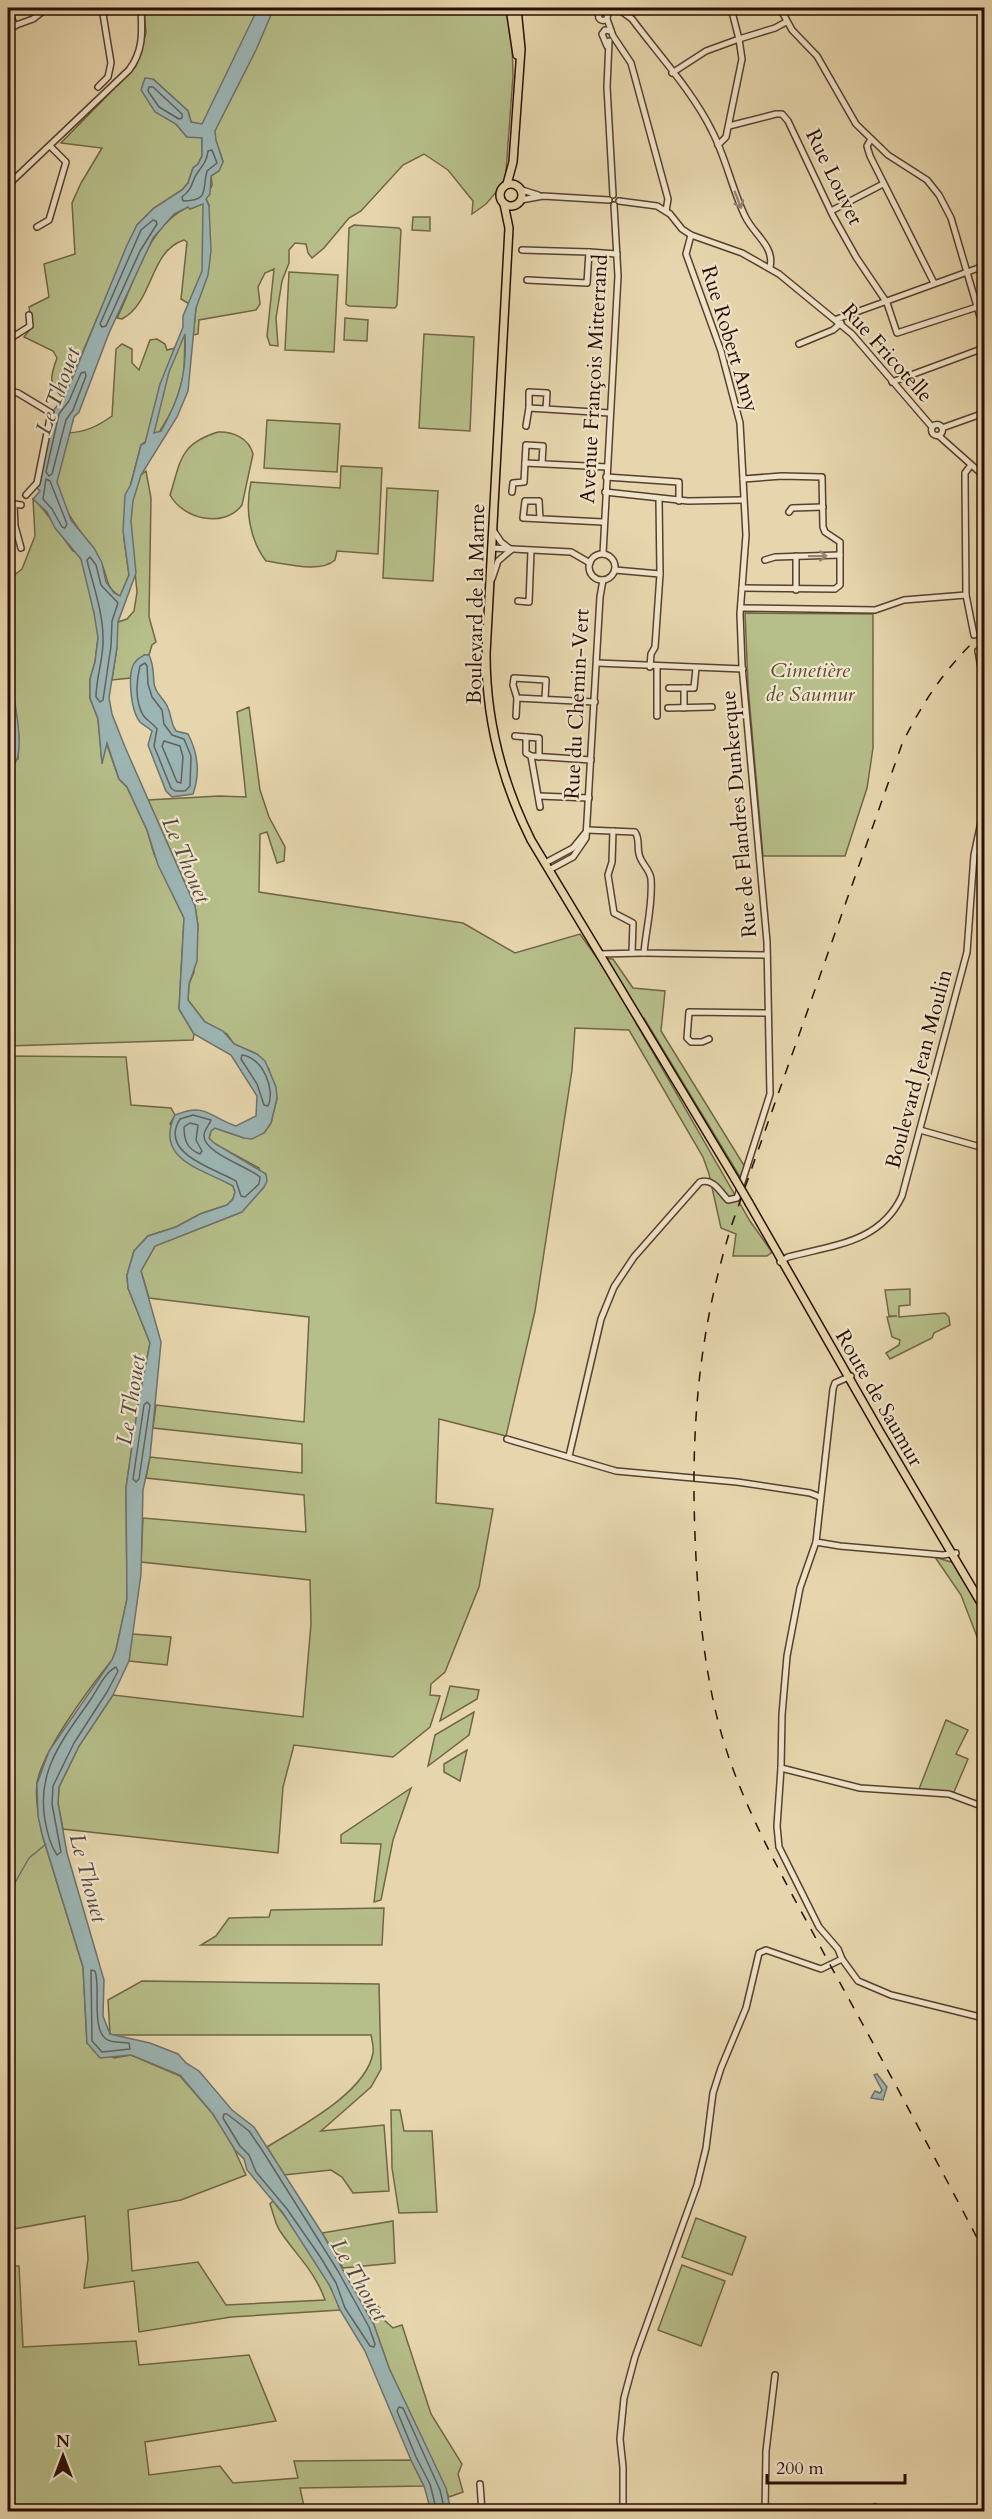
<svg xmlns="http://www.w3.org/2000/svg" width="992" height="2519" viewBox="0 0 992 2519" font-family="Cardo,serif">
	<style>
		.green { fill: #b6be89; stroke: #706646; stroke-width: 1.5 }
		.water { fill: #9cb6b5; stroke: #6e726d; stroke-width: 1.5; fill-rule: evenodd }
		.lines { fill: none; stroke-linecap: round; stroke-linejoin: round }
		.shore { stroke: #62625c; stroke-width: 1.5 }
		.stream { stroke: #6e726d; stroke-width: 1.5 }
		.minor-casing { stroke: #583f2d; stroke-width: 8 }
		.major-casing { stroke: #290d02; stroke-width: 10 }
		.minor { stroke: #efe4ca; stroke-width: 5 }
		.major { stroke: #e7d6ad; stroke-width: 7 }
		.rail { stroke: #290d02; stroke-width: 1.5; stroke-dasharray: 10 10; stroke-linecap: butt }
		.major-bridge-casing { stroke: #290d02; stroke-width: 10; stroke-linecap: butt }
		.major-bridge { stroke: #e7d6ad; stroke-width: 7 }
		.oneway { stroke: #968370 }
		.labels { text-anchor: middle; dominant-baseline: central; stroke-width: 4.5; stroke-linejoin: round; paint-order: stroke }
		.street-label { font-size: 21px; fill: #290d02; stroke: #efe4ca }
		.park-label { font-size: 21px; font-style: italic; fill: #5a4b31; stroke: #efe4ca }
		.water-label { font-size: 22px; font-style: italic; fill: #514841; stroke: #efe4ca }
	</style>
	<rect width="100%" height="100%" fill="#e7d6ad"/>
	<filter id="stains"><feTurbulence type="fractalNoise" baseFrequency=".00333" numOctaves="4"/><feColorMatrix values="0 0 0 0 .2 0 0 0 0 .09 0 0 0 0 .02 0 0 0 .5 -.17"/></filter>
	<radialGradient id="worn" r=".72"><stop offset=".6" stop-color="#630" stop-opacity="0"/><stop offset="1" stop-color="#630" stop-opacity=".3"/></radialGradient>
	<g class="green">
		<path d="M144 8H407L408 13 447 8H508L512 42 513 76 506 171 504 183 486 204 472 214 473 201 448 170 424 154 403 165 361 211 349 218 324 248 312 258 308 253 306 244 295 243 289 250V263L282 281 276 318 278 346 270 345 267 336 274 269 265 273 258 287 260 304 256 310 199 320 198 334 193 335 196 308 181 299 187 242 184 240C149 251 154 302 122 319L117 318C136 280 147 226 188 207L190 209 202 204 209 205 206 199 212 185 211 176 223 162C218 144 211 127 191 122L188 111 153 79 176 124 187 137H202V156L198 164 193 168 188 183 182 190 154 208 137 225 63 398C48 383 50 377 57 358L53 351 24 337 32 327 29 307 49 297 44 264 75 254 72 203 81 183 102 148 61 143 136 66 146 33Z"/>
		<path d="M413 217H430V231L412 230Z"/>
		<path d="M354 225 399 228 401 230 397 305 395 308 349 306 346 304 349 228Z"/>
		<path d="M289 272 338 275 334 352 285 350Z"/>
		<path d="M345 318 368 320 367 341 344 340Z"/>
		<path d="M185 334 184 374 175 406 160 431 141 445 131 483 146 471 151 498 149 617 156 642 152 645 149 655H144L133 667 131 678 112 680 117 647 98 638 95 662 90 679V698L98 719 102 761 106 742 119 779 127 787 147 830 154 854 184 918 179 1009 194 1034 193 1040 8 1046V733L11 762 18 759 19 737 15 709 8 676V580L22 569 35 536 33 499C50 513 59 534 73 551L77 552 118 622 127 619 134 611 137 592 133 551 124 539 129 575 120 596C104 588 108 573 100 561 86 535 62 514 57 484 55 469 65 448 68 433 86 432 98 426 112 416L116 349 122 344 132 349V363L139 370 150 340 157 339 165 344 167 350 175 348Z"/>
		<path d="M424 334 474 337 470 431 419 428Z"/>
		<path d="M267 420 340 424 337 472 264 468Z"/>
		<path d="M218 432C232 431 249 438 253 454L242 505C224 529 183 519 170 495 181 461 179 444 218 432Z"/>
		<path d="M341 466 382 468 378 554 337 551 335 560C320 574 284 563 266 561 249 539 245 508 251 482L340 488Z"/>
		<path d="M387 488 438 491 433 581 383 578Z"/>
		<path d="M745 613 873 614V748L867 788 845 856H763L748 686Z"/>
		<path d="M249 707 260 790 269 817 285 847 284 861 277 863 267 832 260 834 259 892 463 923 515 953 580 934 597 958 613 959 633 988 665 991 661 1031 745 1167 740 1177 644 1018 636 1023 750 1221 772 1252 767 1256H733L736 1234 721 1228 709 1174 703 1157 629 1030 575 1028 572 1070 535 1311 506 1436 439 1419 436 1503 493 1509 479 1587 445 1672 431 1684 430 1695 440 1696 430 1727 393 1757 294 1745 283 1787 278 1853 63 1829 58 1803 59 1787 79 1746 113 1695 303 1717 311 1624 310 1580 141 1562 143 1518 306 1532 304 1495 146 1478 150 1457 302 1473V1444L153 1428 156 1405 304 1422 309 1317 149 1298 141 1271 155 1246 241 1212 264 1187 259 1168 213 1143 209 1138 211 1131 215 1128 244 1138 264 1133 271 1123 277 1098 269 1069 257 1054 234 1044 227 1034 205 1022 188 1000 189 984 194 972 198 926 195 906 148 800 219 796 246 797 237 712Z"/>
		<path d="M8 1056 126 1057 131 1105 171 1108 175 1115 170 1124 221 1179 233 1186 235 1192 233 1199 227 1205 200 1214 176 1227 148 1236 134 1251 127 1275 128 1288 150 1343 138 1405 126 1488 127 1599 116 1650 112 1660C91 1686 42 1751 37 1783 35 1800 39 1818 42 1834L83 1967 87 2043 114 2058 131 2055 180 2076 213 2114 231 2142 246 2175 181 2200 128 2210 132 2271 198 2262 226 2305 325 2300C315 2271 296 2255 280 2231 275 2224 273 2212 270 2204L273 2201C299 2234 326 2270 340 2310L231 2317 139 2332 134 2281 84 2288 88 2259 85 2216 8 2230Z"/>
		<path d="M910 1289V1305L899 1306V1317L945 1313 949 1317 950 1325 934 1333 932 1338 890 1359 886 1353 899 1345 900 1340 892 1337 887 1317 897 1316H889L885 1290Z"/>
		<path d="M935 1557 954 1563 984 1616V1649L979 1642 961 1595Z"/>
		<path d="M132 1634 171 1637 167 1665 129 1661Z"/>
		<path d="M450 1686 479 1690 477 1699 440 1721Z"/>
		<path d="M474 1712 469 1735 428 1766 435 1735Z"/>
		<path d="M946 1720 968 1730 956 1754 968 1759 954 1792 919 1789Z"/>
		<path d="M467 1750 460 1781 444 1772V1764Z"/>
		<path d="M411 1788 393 1840 381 1900 374 1902 381 1844 341 1843V1835Z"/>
		<path d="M384 1908 382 1945H201L216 1936 229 1918 269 1917 271 1910Z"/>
		<path d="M142 1981 379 1984 381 2069 371 2087 321 2131 384 2125 389 2191 353 2193 342 2177 331 2170 284 2175 267 2147C299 2127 366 2093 373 2053 374 2047 372 2040 371 2035H110L108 2000Z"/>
		<path d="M391 2110H400L404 2131H432L437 2212 399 2213 392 2168Z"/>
		<path d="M696 2218 746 2237 732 2275 682 2257Z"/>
		<path d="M393 2221 395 2263 343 2268 322 2233Z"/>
		<path d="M682 2265 725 2281 701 2346 658 2330Z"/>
		<path d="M8 2266H19L23 2347 136 2341 139 2365 249 2355 276 2421 145 2442 149 2475 220 2466 233 2483 298 2478 294 2461 411 2460 424 2486 300 2488 305 2511 8 2512Z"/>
		<path d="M373 2302 380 2308 382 2318 393 2328 402 2325 431 2414 462 2464 458 2474 463 2492 449 2497 389 2368 374 2325 362 2304Z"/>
	</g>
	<g class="water">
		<path d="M258 8H274L256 50 215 131 216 140 223 162 219 171 211 176 210 194 206 199 209 206 211 251 208 275 196 308 188 391 177 417 141 475 133 501 131 521 136 573 118 622 117 647 109 698 112 714 125 747 195 906 198 926 197 961 189 984 188 1000 205 1022 223 1031 234 1044 257 1054 265 1061 276 1087 277 1098 271 1123 264 1133 252 1139 244 1138 215 1128 211 1131 209 1138 214 1143 266 1174 267 1181 264 1187 242 1212 155 1246 141 1271 161 1342 150 1457 143 1490 141 1574 129 1661 113 1695 79 1746 59 1787 58 1803 67 1853 104 1980 103 2016 110 2034 150 2043 178 2054 186 2063 199 2071 232 2110 254 2127 322 2233 374 2325 389 2368 446 2488 451 2511H431L424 2486 411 2460 365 2351 340 2310 330 2286 283 2213 247 2170 244 2159 235 2150 213 2114 180 2075 131 2055 100 2058 87 2043 83 1967 42 1834 38 1816 37 1784 49 1751 112 1660 116 1650 127 1599 126 1488 138 1405 150 1343 128 1288 127 1275 134 1251 148 1236 176 1227 200 1214 227 1205 233 1199 235 1192 233 1186C205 1170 153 1160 175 1115 207 1102 208 1117 236 1126L256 1116 257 1096 231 1055 194 1034 179 1009 184 918 158 865 147 830 127 787 119 779 107 743 102 764 98 719 90 698V679L95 662 98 638 94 613 81 559 55 528 47 512 33 499 40 491 37 488 53 411 63 398 73 377 127 245 137 225 154 208 182 190 188 183 193 168 198 164 202 156V138L187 137 176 124 155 112 141 90 145 78 153 79 188 111 191 122 202 124ZM203 204 202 271 183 316V327L160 384 145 443 141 445 131 484 125 495 123 531 129 575 120 596 114 593 106 582 102 563 94 548 71 520 57 482 74 417 79 412 109 333 153 238 174 214 188 207 190 209ZM185 334C187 373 180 398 161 431L154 433 169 372Z"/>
		<path d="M144 655H149C154 665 153 673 154 683 155 694 165 699 168 708 172 717 170 722 176 731L188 734C198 753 200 774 193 794L172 797 166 791 148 745 152 731C148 727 143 725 140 722 131 711 126 671 136 661 138 658 142 657 144 655Z"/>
		<path d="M8 676C14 692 25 749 15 763L12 762 8 733Z"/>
		<path d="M877 2074 887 2087 883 2100 871 2098 875 2091 880 2093 882 2090 874 2075Z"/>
	</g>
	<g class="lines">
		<g class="shore">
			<path d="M149 87H153L182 114V118L179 119 159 107 148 91Z"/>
			<path d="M212 150 217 163 207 171C202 189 210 201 183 201L182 197C195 187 190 182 198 172 203 165 207 161 208 151Z"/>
			<path d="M153 220 156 221 157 224 140 251 106 326 102 327 100 324 141 230Z"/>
			<path d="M85 372 86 376 73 410 66 420 52 474 49 476 46 472 59 414 69 401 81 373Z"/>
			<path d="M46 479 50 481 67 524 65 528 62 527 52 509 43 499Z"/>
			<path d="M90 557 96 565 101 585 118 603 112 621 111 646 103 700 100 702 96 697C96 677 104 658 103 638 103 612 93 585 87 560Z"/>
			<path d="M145 663 147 666 148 684 152 697 162 710 164 724 172 735 184 739 191 756 190 786 185 791H175L171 788 154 746 157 729C153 723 147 721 143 715 135 701 136 681 140 666Z"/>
			<path d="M164 741 180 746 183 757 181 783 177 782 162 746Z"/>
			<path d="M242 1055C262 1057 276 1089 268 1106L264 1105 257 1084 241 1059Z"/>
			<path d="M193 1115 211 1120C209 1126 204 1129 204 1136 204 1153 249 1167 260 1177L259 1184 245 1197 241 1196 236 1181C216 1169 158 1154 180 1119Z"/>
			<path d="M190 1123 198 1125 196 1140 202 1151 200 1154C187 1149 184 1140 184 1127Z"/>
			<path d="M147 1402 150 1405 139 1479 136 1482 133 1479 144 1405Z"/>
			<path d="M116 1667 118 1671 107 1692 74 1743 53 1786 52 1804 61 1852 57 1855C50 1845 47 1832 45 1820 36 1770 64 1738 91 1699 98 1689 105 1672 116 1667Z"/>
			<path d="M91 1970 95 1971C101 1988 91 2028 106 2039 111 2043 123 2042 129 2043L130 2049 102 2052 92 2041Z"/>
			<path d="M224 2114H227L249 2131 262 2150 338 2271 369 2327 375 2344 374 2347 370 2346 345 2308 336 2283 321 2258 287 2209 256 2172 249 2155 240 2146 223 2118Z"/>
			<path d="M437 2512 430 2484 416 2457 397 2411 399 2407 403 2408 440 2490 445 2512"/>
		</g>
		<path class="stream" d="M8 1895 29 1858 46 1844"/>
		<defs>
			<g id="minor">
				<path d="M617 8 632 19C658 54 693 92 712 131 726 158 732 189 745 216 753 234 775 246 770 267"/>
				<path d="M780 8 792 30 817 56 856 124 888 155 927 180 939 195 951 218 984 330"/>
				<path d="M8 10 15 26"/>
				<circle cx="603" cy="16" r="4.5"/>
				<path d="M626 14 648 8"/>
				<path d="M607 19 613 36 631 63 668 199 666 211"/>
				<path d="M8 28 33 19 47 8"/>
				<path d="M609 41 607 87 613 195"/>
				<path d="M607 46 602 34 605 30 611 31"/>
				<path d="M672 73 706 51 739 39 731 8"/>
				<path d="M98 87 108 77 111 63 102 8"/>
				<path d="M729 126 776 114H782L788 121 833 216 856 257 887 303 897 333 977 307"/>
				<path d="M871 139 867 146 870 156 934 283"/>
				<path d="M718 145 726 137 742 59 739 39 775 28 786 22"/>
				<path d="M8 185 129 70C144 50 142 31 141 8"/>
				<path d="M522 190 538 195"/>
				<path d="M521 200 543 196 609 200"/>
				<path d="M619 201 657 206 670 214 682 229 691 235 742 253 779 274 852 334 932 427"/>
				<path d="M831 211 883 184"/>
				<path d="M37 227 49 220 66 162 50 146"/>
				<path d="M522 250 589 252 587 283 527 280"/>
				<path d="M589 252 617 254"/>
				<path d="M837 319 984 266"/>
				<path d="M8 340 30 326 29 315"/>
				<path d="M799 344 833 330 841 323"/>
				<path d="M892 382 984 348"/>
				<path d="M8 390 18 393 51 413 37 483 26 495"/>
				<path d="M546 409 547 393 529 392V408L610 413"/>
				<circle cx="937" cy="430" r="5.5"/>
				<path d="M526 426 529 408"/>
				<path d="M942 428 984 413"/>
				<path d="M939 436 984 476"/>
				<path d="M542 463 543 446 526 445 525 463 607 467"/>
				<path d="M971 465 965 473V480L966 595 974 635"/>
				<path d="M606 477 679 482V501"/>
				<path d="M512 492 513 483 524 482 525 463"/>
				<path d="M605 492 688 501 743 500"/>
				<path d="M8 503 21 505"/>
				<path d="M14 505 15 526 21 548"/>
				<path d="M789 512 792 508 823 507"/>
				<path d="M540 519 539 501H525L523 518 603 522"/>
				<path d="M493 530 501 542 510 549"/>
				<path d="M492 548 571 552 590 563"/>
				<circle cx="602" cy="567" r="13"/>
				<path d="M603 554 618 276 614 205"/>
				<path d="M796 556V590"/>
				<path d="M765 560 775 557 840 555"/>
				<path d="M615 570 660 574"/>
				<path d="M492 579 498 561 511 550"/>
				<path d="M742 588 835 589 840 585V542L825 532 823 527 822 477 782 476 743 479"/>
				<path d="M518 601 529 602 531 551"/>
				<path d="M741 608 875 610 904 600 966 595"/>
				<path d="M978 651 984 684"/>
				<path d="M597 663 743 669"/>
				<path d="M650 667 651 654 655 647 660 574 659 499"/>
				<path d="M657 667V716"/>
				<path d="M669 688H694L696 668"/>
				<path d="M684 688V708"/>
				<path d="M545 699 546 680 514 678 513 685 517 698 595 702"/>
				<path d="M668 708 712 707"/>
				<path d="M516 716 517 698"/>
				<path d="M515 736 526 737"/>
				<path d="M531 756 526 753V737L539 738V757"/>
				<path d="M539 796 589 798"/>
				<path d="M540 807 531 756 591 760"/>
				<path d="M587 830 635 832C640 839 637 846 639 854 641 864 650 869 651 879 653 905 646 928 644 953L767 955"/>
				<path d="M613 831 612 862 608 875 614 913 633 923 632 953"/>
				<path d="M545 863 573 848 586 832"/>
				<path d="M549 870 573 857 586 838 600 597 603 580"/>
				<path d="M599 954 644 953"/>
				<path d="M709 1039 702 1042H691L687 1038 689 1012 767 1013"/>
				<path d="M920 1130 984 1148"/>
				<path d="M780 1262 788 1257C833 1245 880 1243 902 1196L967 952 974 855 984 808"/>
				<path d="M851 1376 835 1383 833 1389 816 1542 800 1588 787 1656 782 1715 781 1768 777 1826 779 1847 819 1927 838 1949 842 1959 858 1981 891 1995 984 2018"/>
				<path d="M507 1439 616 1471 737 1482 810 1493 820 1497"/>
				<path d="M569 1456 601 1319 614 1287 634 1257 700 1182C714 1178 720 1192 728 1200L737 1198 770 1094 767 942 742 666 740 614 746 535 740 423 721 351 686 254 691 235"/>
				<path d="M816 1542 840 1546 943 1555 956 1553"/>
				<path d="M781 1768 860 1788 949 1794 984 1807"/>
				<path d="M480 2484 482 2512"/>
				<path d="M875 2507 885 2511 890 2509"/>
				<path d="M942 2510 945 2512"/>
				<path d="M623 2512V2467L620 2439 624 2398 635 2357 697 2185 706 2148 713 2093 721 2068 746 2008 759 1953 766 1950 821 1969 842 1959"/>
				<path d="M765 2512 766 2451 775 2375"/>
			</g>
			<g id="major">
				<path d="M510 8 517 55"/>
				<circle cx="511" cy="195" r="11"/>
				<path d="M507 184 513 162 521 49 517 8"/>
				<path d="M504 204 509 228 486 654C486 720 501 780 531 840L735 1179"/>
				<path d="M749 1203 880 1432 984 1608"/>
			</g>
		</defs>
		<use href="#minor" class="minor-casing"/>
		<use href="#major" class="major-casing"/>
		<use href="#minor" class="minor"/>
		<use href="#major" class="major"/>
		<path class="rail" d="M984 632C948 664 923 701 902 744L731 1227C696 1341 690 1440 696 1558 700 1626 707 1694 729 1758 754 1830 793 1895 828 1961 881 2057 933 2154 984 2251"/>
		<defs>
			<path id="major-bridge" d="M735 1179 749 1203"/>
		</defs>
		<use href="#major-bridge" class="major-bridge-casing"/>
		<use href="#major-bridge" class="major-bridge"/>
	</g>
	<defs><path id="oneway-shaft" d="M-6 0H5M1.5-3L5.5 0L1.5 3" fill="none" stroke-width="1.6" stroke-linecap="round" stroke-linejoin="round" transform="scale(1.5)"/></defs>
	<g class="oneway">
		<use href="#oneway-shaft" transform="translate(738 200) rotate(69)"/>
		<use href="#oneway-shaft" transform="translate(818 556) rotate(-1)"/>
	</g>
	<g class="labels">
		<g class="street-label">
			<text transform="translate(834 177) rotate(64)">Rue Louvet</text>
			<text transform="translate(730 339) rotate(73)">Rue Robert Amy</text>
			<text transform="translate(887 353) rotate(48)">Rue Fricotelle</text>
			<text transform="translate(594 379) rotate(-87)">Avenue François Mitterrand</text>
			<text transform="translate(476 604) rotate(-89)">Boulevard de la Marne</text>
			<text transform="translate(577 704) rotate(-87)">Rue du Chemin-Vert</text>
			<text transform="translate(739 814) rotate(-95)">Rue de Flandres Dunkerque</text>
			<text transform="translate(919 1069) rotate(-75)">Boulevard Jean Moulin</text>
			<text transform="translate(879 1398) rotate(60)">Route de Saumur</text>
		</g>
		<g class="park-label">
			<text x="810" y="670">Cimetière<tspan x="810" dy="24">de Saumur</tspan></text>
		</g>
		<g class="water-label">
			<text transform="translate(58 391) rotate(-70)">Le Thouet</text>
			<text transform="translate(186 860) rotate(67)">Le Thouet</text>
			<text transform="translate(131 1400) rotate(-81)">Le Thouet</text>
			<text transform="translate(88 1878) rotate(75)">Le Thouet</text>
			<text transform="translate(359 2280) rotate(60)">Le Thouet</text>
		</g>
	</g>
	<rect width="992" height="2519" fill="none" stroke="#e7d6ad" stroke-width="30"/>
	<rect x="9" y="9" width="974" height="2501" fill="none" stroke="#290d02" stroke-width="3"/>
	<rect x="15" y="15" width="962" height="2489" fill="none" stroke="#290d02" stroke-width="1.5"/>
	<g transform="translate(63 2456)" stroke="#efe4ca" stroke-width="4.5" paint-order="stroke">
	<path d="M0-4.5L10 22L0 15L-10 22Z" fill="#290d02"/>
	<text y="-9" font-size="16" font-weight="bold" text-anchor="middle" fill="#290d02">N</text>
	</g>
	<path d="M767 2474v9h138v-9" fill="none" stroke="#290d02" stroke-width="3"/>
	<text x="776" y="2474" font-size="18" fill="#290d02" stroke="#efe4ca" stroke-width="4.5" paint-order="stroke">200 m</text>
	<rect width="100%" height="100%" filter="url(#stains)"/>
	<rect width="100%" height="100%" fill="url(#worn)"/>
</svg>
